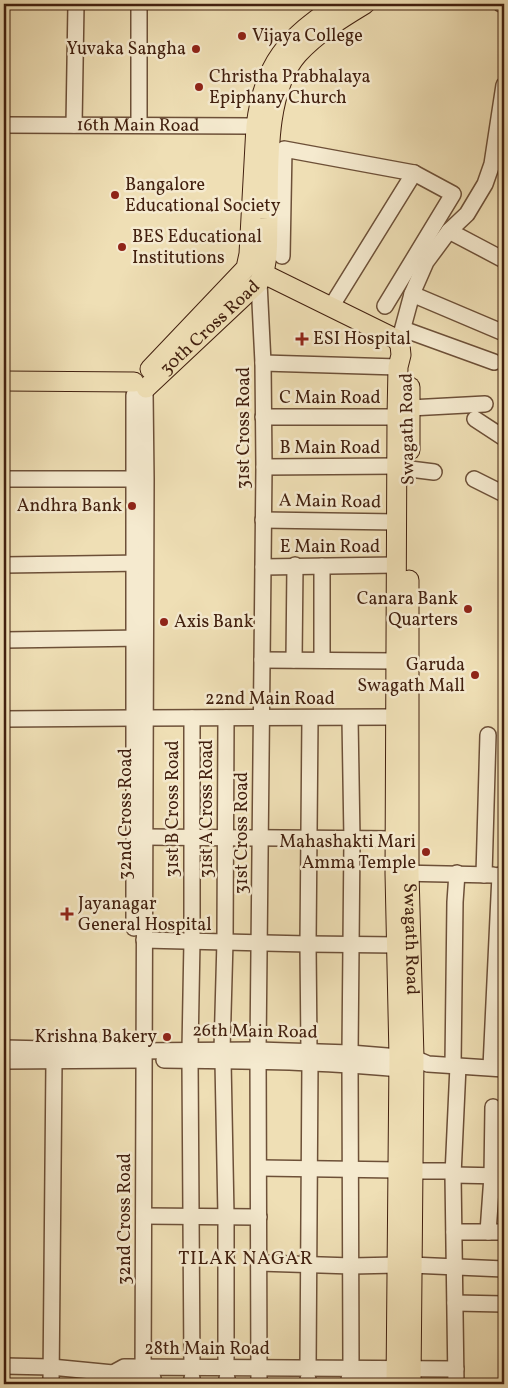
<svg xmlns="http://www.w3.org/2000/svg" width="508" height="1388" viewBox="0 0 508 1388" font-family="Vollkorn,serif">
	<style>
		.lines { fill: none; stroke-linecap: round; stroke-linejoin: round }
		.minor-casing { stroke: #6d5038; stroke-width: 18 }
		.major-casing { stroke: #42200f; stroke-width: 21 }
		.minor { stroke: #f5eacf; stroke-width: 15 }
		.major { stroke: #efdfb5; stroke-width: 19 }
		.poi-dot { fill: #8f2418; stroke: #f5eacf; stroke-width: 2 }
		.labels { text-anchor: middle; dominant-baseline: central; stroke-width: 5; stroke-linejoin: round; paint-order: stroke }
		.poi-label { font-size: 18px; fill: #42200f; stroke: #f5eacf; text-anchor: start }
		.street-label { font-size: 18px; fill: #42200f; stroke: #f5eacf }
		.neighbourhood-label { font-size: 19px; letter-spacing: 1px; fill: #42200f; stroke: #f5eacf }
	</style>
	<rect width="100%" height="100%" fill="#efdfb5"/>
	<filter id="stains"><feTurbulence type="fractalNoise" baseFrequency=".004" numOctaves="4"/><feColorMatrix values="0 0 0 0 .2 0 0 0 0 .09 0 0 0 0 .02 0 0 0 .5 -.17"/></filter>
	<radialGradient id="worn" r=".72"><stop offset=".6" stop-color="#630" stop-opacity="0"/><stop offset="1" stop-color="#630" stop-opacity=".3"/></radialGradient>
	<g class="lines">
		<defs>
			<g id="minor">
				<path d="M501 4 504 5"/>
				<path id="s1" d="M4 125 251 126 267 128"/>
				<path d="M74 125 76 4"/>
				<path d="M139 125V4"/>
				<path d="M449 231 504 260"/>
				<path d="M282 256 284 149 414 173 453 194 385 306"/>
				<path d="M412 294 504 333"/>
				<path d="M331 307 414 173"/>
				<path d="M403 329 494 362"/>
				<path d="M399 342 412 294 426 262 449 231 467 214 485 184 492 164 504 85"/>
				<path d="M263 363 398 367"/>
				<path d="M410 408 485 404"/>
				<path d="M263 417H397"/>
				<path d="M475 419 504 438"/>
				<path d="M264 467 397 466"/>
				<path d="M410 469 434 472"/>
				<path d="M4 479H145"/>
				<path d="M474 479 504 494"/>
				<path d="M263 520 397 522"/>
				<path d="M4 565 144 563"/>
				<path d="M322 566V660"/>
				<path d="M263 567 396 565"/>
				<path d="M4 640 144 638"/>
				<path d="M262 660 395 661"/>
				<path d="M294 660 295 565"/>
				<path d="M145 718 394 717"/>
				<path d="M4 719 134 718"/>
				<path d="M145 837 395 839"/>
				<path d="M399 873 493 875"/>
				<path d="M484 875 488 735"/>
				<path d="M134 928V395"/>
				<path d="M144 940 308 944 397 945"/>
				<path d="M4 1048 134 1051 258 1050 350 1053 399 1057 414 1058 428 1064 504 1069"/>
				<path d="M190 1050 192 941V718"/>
				<path d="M222 1050 225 941 226 718"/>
				<path d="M309 1051 308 944 310 718"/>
				<path d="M350 1053 352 839 350 718"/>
				<path d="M164 1060C247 1061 327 1061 410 1070"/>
				<path d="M4 1061 141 1060"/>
				<path d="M190 1061 192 1368"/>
				<path d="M223 1061 226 1216V1368"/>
				<path d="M350 1064 351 1369"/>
				<path d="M453 1065 455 902 457 873"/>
				<path d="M491 1067 500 875"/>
				<path d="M260 1168 398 1170"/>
				<path d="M412 1171H453"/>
				<path d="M453 1175 504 1176"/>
				<path d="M144 1216 259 1217"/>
				<path d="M454 1232H504"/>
				<path d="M488 1232 492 1176 493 1107"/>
				<path d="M259 1263 352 1266 397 1265"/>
				<path d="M411 1265 504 1269"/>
				<path d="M455 1303 504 1304"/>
				<path d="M4 1366 51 1367 113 1373 124 1367 456 1369"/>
				<path d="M308 1369 310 1062"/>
				<path d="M113 1373 124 1378H153"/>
				<path d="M349 1379 406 1380"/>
				<path d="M51 1384 54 1061"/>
				<path d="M143 1384 146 479 145 393"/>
				<path d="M192 1384V1378"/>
				<path d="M227 1384V1378"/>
				<path d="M259 1384 258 1050 264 467 263 363 259 282"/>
				<path d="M308 1384V1379"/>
				<path d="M456 1384 453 1175 458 1066"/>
			</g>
			<g id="major">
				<path d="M264 274 396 339 400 345 401 355 398 367 397 417 395 873 399 1057 396 1384"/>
				<path d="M150 369 246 268 249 254 256 126C264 62 287 39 338 4"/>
				<path d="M4 381 134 382"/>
				<path id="s2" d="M146 388 259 282C270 264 267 239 268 219 269 170 264 92 298 54 317 33 342 18 365 4"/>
				<path d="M410 450V387"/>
				<path id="s3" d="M409 580V873L414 1058 411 1384"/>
			</g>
		</defs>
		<use href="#minor" class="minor-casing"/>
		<use href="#major" class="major-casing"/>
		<use href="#minor" class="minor"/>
		<use href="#major" class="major"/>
	</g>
	<g class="poi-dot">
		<circle cx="242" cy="36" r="5"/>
		<circle cx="196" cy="49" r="5"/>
		<circle cx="199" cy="87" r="5"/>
		<circle cx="115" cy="195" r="5"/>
		<circle cx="122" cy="247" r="5"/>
		<path d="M299.5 331.5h5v5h5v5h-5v5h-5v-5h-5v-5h5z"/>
		<circle cx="132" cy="506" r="5"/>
		<circle cx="468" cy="609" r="5"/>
		<circle cx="164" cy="622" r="5"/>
		<circle cx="475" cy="675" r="5"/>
		<circle cx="426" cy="852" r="5"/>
		<path d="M64.5 906.5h5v5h5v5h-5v5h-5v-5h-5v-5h5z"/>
		<circle cx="167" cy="1037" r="5"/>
	</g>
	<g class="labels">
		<g class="poi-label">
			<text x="252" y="36">Vijaya College</text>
			<text x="186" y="49" text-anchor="end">Yuvaka Sangha</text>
			<text x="209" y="77">Christha Prabhalaya<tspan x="209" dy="21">Epiphany Church</tspan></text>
			<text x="125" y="185">Bangalore<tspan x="125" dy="21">Educational Society</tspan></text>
			<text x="132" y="237">BES Educational<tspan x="132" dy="21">Institutions</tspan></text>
			<text x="313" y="339">ESI Hospital</text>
			<text x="122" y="506" text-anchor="end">Andhra Bank</text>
			<text x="458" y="599" text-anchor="end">Canara Bank<tspan x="458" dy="21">Quarters</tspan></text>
			<text x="174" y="622">Axis Bank</text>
			<text x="465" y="665" text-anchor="end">Garuda<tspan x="465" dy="21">Swagath Mall</tspan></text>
			<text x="416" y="842" text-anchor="end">Mahashakti Mari<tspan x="416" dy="21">Amma Temple</tspan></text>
			<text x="78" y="904">Jayanagar<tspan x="78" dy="21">General Hospital</tspan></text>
			<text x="157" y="1037" text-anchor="end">Krishna Bakery</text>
		</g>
		<g class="street-label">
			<text stroke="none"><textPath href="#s1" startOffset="134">16th Main Road</textPath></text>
			<text stroke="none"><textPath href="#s2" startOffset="88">30th Cross Road</textPath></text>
			<text x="330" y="398">C Main Road</text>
			<text transform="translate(244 428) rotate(-90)">31st Cross Road</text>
			<text transform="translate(408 429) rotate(-91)">Swagath Road</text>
			<text x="330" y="448">B Main Road</text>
			<text transform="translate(330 502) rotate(1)">A Main Road</text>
			<text x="330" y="547">E Main Road</text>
			<text x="270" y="699">22nd Main Road</text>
			<text transform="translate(173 809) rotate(-90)">31st B Cross Road</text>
			<text transform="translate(207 809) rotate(-90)">31st A Cross Road</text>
			<text transform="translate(126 814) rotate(-90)">32nd Cross Road</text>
			<text transform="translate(242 833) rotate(-90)">31st Cross Road</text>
			<text stroke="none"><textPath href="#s3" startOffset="359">Swagath Road</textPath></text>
			<text transform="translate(255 1032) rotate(1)">26th Main Road</text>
			<text transform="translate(125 1219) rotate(-90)">32nd Cross Road</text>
			<text x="207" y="1349">28th Main Road</text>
		</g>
		<g class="neighbourhood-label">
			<text x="246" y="1259">TILAK NAGAR</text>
		</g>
	</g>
	<rect width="508" height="1388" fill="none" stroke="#efdfb5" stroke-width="20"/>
	<rect x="5" y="5" width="498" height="1378" fill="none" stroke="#42200f" stroke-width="2.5"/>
	<rect x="10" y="10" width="488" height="1368" fill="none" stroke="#42200f"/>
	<rect width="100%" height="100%" filter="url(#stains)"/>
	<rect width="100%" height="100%" fill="url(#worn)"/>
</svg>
